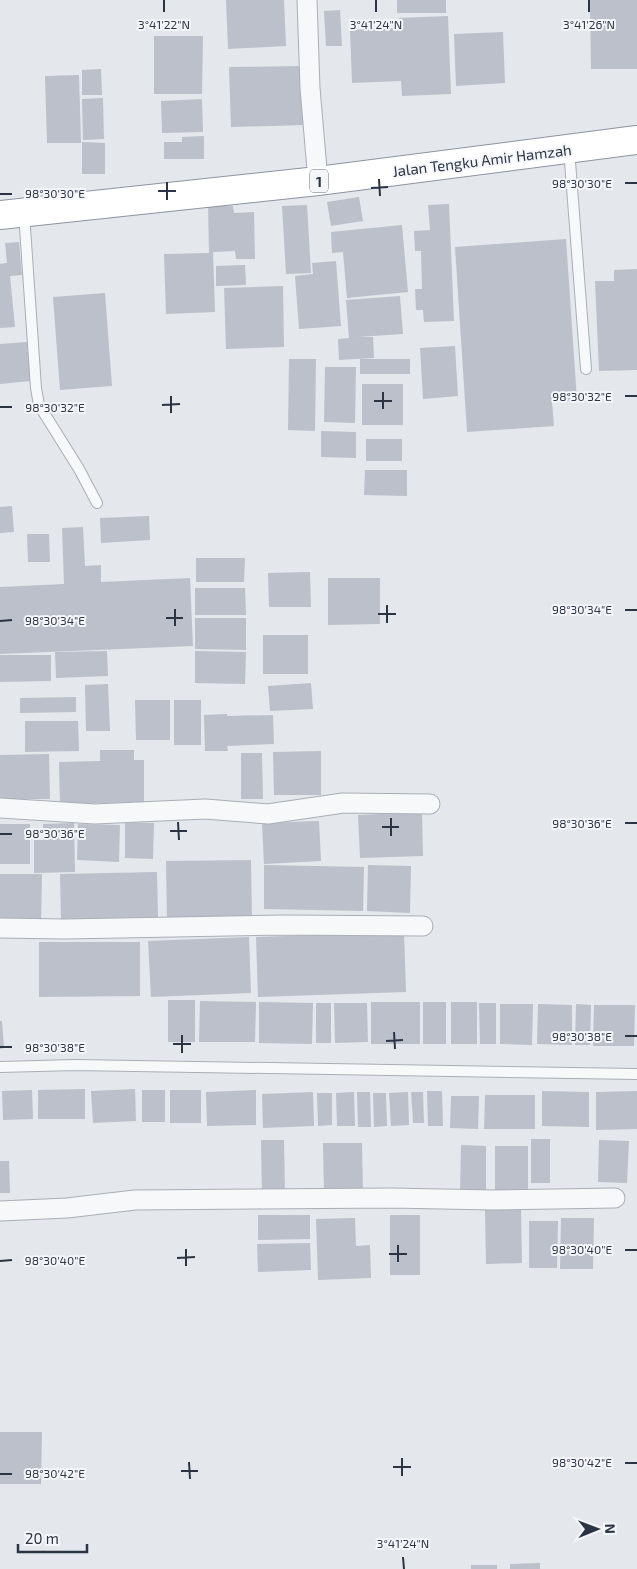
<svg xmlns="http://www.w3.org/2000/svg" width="637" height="1569" viewBox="0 0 637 1569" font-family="'Exo 2',sans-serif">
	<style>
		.building { fill: #bbc0ca }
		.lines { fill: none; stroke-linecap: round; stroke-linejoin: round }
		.service-casing { stroke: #a9aeb7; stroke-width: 12 }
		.minor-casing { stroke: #a9aeb7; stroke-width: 21 }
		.trunk-casing { stroke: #8b94a3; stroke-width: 30 }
		.service { stroke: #f7f8fa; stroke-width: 10 }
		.minor { stroke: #f7f8fa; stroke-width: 19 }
		.trunk { stroke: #fff; stroke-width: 28 }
		.ticks { fill: none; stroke: #2b3445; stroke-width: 2 }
		.labels { text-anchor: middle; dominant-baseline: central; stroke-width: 4; stroke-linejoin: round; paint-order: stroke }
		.shield { fill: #f4f6f9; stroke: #676e7b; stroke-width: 1 }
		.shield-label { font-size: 14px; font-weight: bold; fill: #2b3445 }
		.street-label { font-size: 15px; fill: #2b3445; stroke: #f4f6f9 }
		.ticks-label { font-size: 12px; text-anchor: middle; fill: #2b3445; stroke: #f4f6f9; stroke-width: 4; stroke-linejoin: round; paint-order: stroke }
	</style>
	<rect width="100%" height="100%" fill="#e4e7ec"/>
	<g class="building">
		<path d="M226 0H284L286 46 228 49Z"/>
		<rect x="397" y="0" width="49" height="13"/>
		<path d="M590 0H637V69H591Z"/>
		<path d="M340 10 342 46H326L324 11Z"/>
		<path d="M448 16 451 94 402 96 401 81 352 83 350 30 399 28V18Z"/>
		<path d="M503 32 505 83 456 86 454 34Z"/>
		<path d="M154 36H203L202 94H154Z"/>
		<path d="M304 66 305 125 231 127 229 67Z"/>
		<path d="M101 69 102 95H82V70Z"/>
		<path d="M79 75 81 143H47L45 76Z"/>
		<path d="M103 98 104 139 83 140 82 99Z"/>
		<path d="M202 99 203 132 162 133 161 101Z"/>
		<path d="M204 136V159H164V142H182V137Z"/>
		<path d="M82 142 105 143V174H82Z"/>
		<path d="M359 197 363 221 331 226 327 202Z"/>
		<path d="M449 204 454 321 424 322 423 310H416L415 289H422L421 251H415L414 231 430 230 428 205Z"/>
		<path d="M307 205 311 273 286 274 282 206Z"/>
		<path d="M208 206H233L234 213 254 212 255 259H236L235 251 213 252 215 312 166 314 164 254 209 253Z"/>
		<path d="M402 225 408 292 347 298 343 252 332 253 331 232Z"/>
		<path d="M566 239 577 400 552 402 554 426 467 432 455 247Z"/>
		<path d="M19 242 22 275 10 276 15 327 0 328V264L7 263 5 243Z"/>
		<path d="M336 261 341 326 299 329 295 276 313 274 312 263Z"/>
		<path d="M245 265 246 285 216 286V266Z"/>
		<path d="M637 269V370L599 371 595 281H614V270Z"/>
		<path d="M283 286 284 347 226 349 224 288Z"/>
		<path d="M105 293 112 386 60 390 53 297Z"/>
		<path d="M400 296 403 334 358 337H373L374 358 339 360 338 339 349 338 346 300Z"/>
		<path d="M27 342 31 381 0 384V344Z"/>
		<path d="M455 346 458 396 423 399 420 348Z"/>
		<path d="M289 359H316L315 431 288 430Z"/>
		<rect x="360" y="359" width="50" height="15"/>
		<path d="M325 367H356L355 423 324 422Z"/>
		<rect x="362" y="384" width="41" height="41"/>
		<path d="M321 431 356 432V458L321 457Z"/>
		<rect x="366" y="439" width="36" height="22"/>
		<path d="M365 470H407V496L364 495Z"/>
		<path d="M12 506 14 532 0 533V507Z"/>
		<path d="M149 516 150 540 101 543 100 518Z"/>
		<path d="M83 527 85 566 101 565V582L190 578 193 646 0 654V587L64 584 62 528Z"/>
		<path d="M27 534H49L50 562H28Z"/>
		<path d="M196 558H245L244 582H196Z"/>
		<path d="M310 572 311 607H269L268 573Z"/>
		<path d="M328 578H380V624L328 625Z"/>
		<path d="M195 588H245L246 615H195Z"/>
		<path d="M195 618H246V650L195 649Z"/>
		<rect x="263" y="635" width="45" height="39"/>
		<path d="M107 651 108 676 56 678 55 652Z"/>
		<path d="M195 651 246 652 245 684 195 683Z"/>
		<path d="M0 655H51V681L0 682Z"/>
		<path d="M311 683 313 709 270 711 268 686Z"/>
		<path d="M108 684 110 731H86L85 685Z"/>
		<path d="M76 697V712L20 713V698Z"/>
		<path d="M135 700H170V740H136Z"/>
		<rect x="174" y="700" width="27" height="45"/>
		<path d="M227 714V716L273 715 274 744 227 746 228 751H205L204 715Z"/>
		<path d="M25 721H78L79 751 25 752Z"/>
		<path d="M100 750H134V760H144V802L60 804 59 762 100 761Z"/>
		<path d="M321 751V795H274L273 752Z"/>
		<path d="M241 753H262L263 799H241Z"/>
		<path d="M49 754 50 799H0V755Z"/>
		<path d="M422 812 423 856 360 858 358 815Z"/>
		<path d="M319 821 321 861 264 864 262 823Z"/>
		<path d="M125 822 154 823 153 859 125 858Z"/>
		<path d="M74 823 75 872 34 873V840H43V824Z"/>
		<rect x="0" y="824" width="30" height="40"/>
		<path d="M78 824 120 825 119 862 77 860Z"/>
		<path d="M251 860 252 918 167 920 166 861Z"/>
		<path d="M264 865 364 867 363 911 264 909Z"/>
		<path d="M368 865 411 866 410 913 367 911Z"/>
		<path d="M157 872 158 917 61 919 60 874Z"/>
		<path d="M0 874H42L41 925 0 924Z"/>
		<path d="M404 932 406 992 258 997 256 937Z"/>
		<path d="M249 937 251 993 151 997 148 941Z"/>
		<path d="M39 942H140V996L39 997Z"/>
		<rect x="168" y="1000" width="27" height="42"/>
		<path d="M200 1001 256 1002 255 1042H199Z"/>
		<path d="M259 1002 313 1003 312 1044 259 1043Z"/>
		<rect x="371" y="1002" width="49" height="42"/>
		<rect x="423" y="1002" width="23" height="42"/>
		<rect x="451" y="1002" width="26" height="42"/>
		<rect x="316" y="1003" width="15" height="40"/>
		<path d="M334 1003H367L368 1042 335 1043Z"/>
		<path d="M479 1003H496V1044H480Z"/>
		<path d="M500 1004H533L532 1045 500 1044Z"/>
		<path d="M538 1004 572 1005V1045L537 1044Z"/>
		<path d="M576 1004 591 1005 590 1045H575Z"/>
		<path d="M594 1005H635L634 1046H593Z"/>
		<path d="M0 1021H2L4 1048 0 1049Z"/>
		<path d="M85 1089V1119H38V1090Z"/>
		<path d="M135 1089 136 1121 93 1123 91 1091Z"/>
		<path d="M32 1090 33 1119 3 1120 2 1091Z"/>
		<rect x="142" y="1090" width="23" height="32"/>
		<rect x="170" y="1090" width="31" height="33"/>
		<path d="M256 1090V1125L207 1126 206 1092Z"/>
		<path d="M427 1091H442L443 1126H428Z"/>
		<path d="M542 1091 589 1092V1127L542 1126Z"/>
		<path d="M637 1091V1129L596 1130V1092Z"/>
		<path d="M313 1092 314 1126 263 1128 262 1094Z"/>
		<path d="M354 1092 355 1126H337L336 1093Z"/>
		<path d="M357 1092H370L371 1127H358Z"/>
		<path d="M408 1092 409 1125 391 1126 389 1093Z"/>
		<path d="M411 1092H423L424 1123H413Z"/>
		<path d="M317 1093H332V1125L318 1126Z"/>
		<path d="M373 1093H386L387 1126 374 1127Z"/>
		<path d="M485 1095H535V1129H484Z"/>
		<path d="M451 1096H479L478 1129 450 1128Z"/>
		<rect x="531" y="1139" width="19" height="44"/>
		<path d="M261 1140H284L285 1195 262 1196Z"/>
		<path d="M599 1140 629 1141 627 1183 598 1182Z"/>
		<path d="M323 1143H362L363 1193 324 1194Z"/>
		<path d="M461 1145 486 1146V1195H460Z"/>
		<rect x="495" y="1146" width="33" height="49"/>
		<path d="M0 1161H9L10 1193H0Z"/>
		<path d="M521 1209 522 1263 486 1264 485 1210Z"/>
		<path d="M258 1215H310V1239L258 1240Z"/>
		<rect x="390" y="1215" width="30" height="60"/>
		<path d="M355 1218 356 1246 370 1245 371 1278 318 1280 316 1219Z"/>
		<path d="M561 1218H594L593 1269H560Z"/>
		<path d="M529 1221H558L557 1268H529Z"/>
		<path d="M310 1243 311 1270 258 1272 257 1244Z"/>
		<path d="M0 1432H42L41 1484H0Z"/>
		<path d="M540 1563V1569H510V1564Z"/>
		<rect x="471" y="1565" width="26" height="4"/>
	</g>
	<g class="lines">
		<defs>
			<g id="service">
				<path d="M569 149 586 369"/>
				<path d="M24 213 36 388 39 405 79 469 97 503"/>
				<path d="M0 1067 75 1065 637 1074"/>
			</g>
			<g id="minor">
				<path d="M307 0 310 88 318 181"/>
				<path d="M0 808 95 814 205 809 268 814 343 803 430 804"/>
				<path d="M0 928 65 929 284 925 423 926"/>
				<path d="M0 1211 67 1208 135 1200 392 1198 493 1200 615 1198"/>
			</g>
			<path id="trunk" d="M0 215 318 181 637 140"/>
		</defs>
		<use href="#service" class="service-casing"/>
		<use href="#minor" class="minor-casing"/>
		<use href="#trunk" class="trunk-casing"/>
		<use href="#service" class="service"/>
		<use href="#minor" class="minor"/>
		<use href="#trunk" class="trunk"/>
	</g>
	<path class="ticks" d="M164 0V12M376 0V12M589 0V12M379 179 380 196M167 182V200M625 183H637M371 188 388 187M158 191H176M0 194H12M383 392V409M171 396V413M625 396H637M374 401H392M162 405 180 404M0 407H12M387 605V623M175 609V626M625 610H637M378 614H396M166 618H183M0 621 12 620M391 818V836M178 822 179 840M625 823H637M382 827H399M170 831H187M0 834H12M394 1032 395 1049M182 1035V1053M625 1036H637M386 1041 403 1040M173 1044H191M0 1047H12M398 1245V1262M186 1249V1266M625 1250H637M389 1254H407M177 1258 195 1257M0 1261 12 1260M402 1458V1476M189 1462 190 1479M625 1463H637M393 1467H411M181 1471H198M0 1474H12M403 1557 404 1569"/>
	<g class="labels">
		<rect class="shield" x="310" y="169.5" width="18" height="23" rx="4"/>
		<g class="shield-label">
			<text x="319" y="181">1</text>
		</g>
		<g class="street-label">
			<text transform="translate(482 160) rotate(-7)">Jalan Tengku Amir Hamzah</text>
		</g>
	</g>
	<g class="ticks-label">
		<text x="164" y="29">3°41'22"N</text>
		<text x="376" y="29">3°41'24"N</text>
		<text x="589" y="29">3°41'26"N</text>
		<text x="582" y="188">98°30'30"E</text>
		<text x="55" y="198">98°30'30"E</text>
		<text x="582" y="401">98°30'32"E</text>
		<text x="55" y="412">98°30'32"E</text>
		<text x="582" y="614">98°30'34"E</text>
		<text x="55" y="625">98°30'34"E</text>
		<text x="582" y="828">98°30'36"E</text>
		<text x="55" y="838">98°30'36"E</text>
		<text x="582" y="1041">98°30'38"E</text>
		<text x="55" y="1052">98°30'38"E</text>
		<text x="582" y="1254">98°30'40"E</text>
		<text x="55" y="1265">98°30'40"E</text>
		<text x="582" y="1467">98°30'42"E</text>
		<text x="55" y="1478">98°30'42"E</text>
		<text x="403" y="1548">3°41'24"N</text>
	</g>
	<g transform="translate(597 1529) rotate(89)" stroke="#f4f6f9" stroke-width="4" paint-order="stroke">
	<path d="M0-4L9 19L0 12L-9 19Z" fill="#2b3445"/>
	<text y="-8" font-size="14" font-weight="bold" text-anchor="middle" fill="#2b3445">N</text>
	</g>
	<path d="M18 1544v8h69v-8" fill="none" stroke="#2b3445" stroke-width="2.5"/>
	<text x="25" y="1544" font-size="15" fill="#2b3445" stroke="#f4f6f9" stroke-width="4" paint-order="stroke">20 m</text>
</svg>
